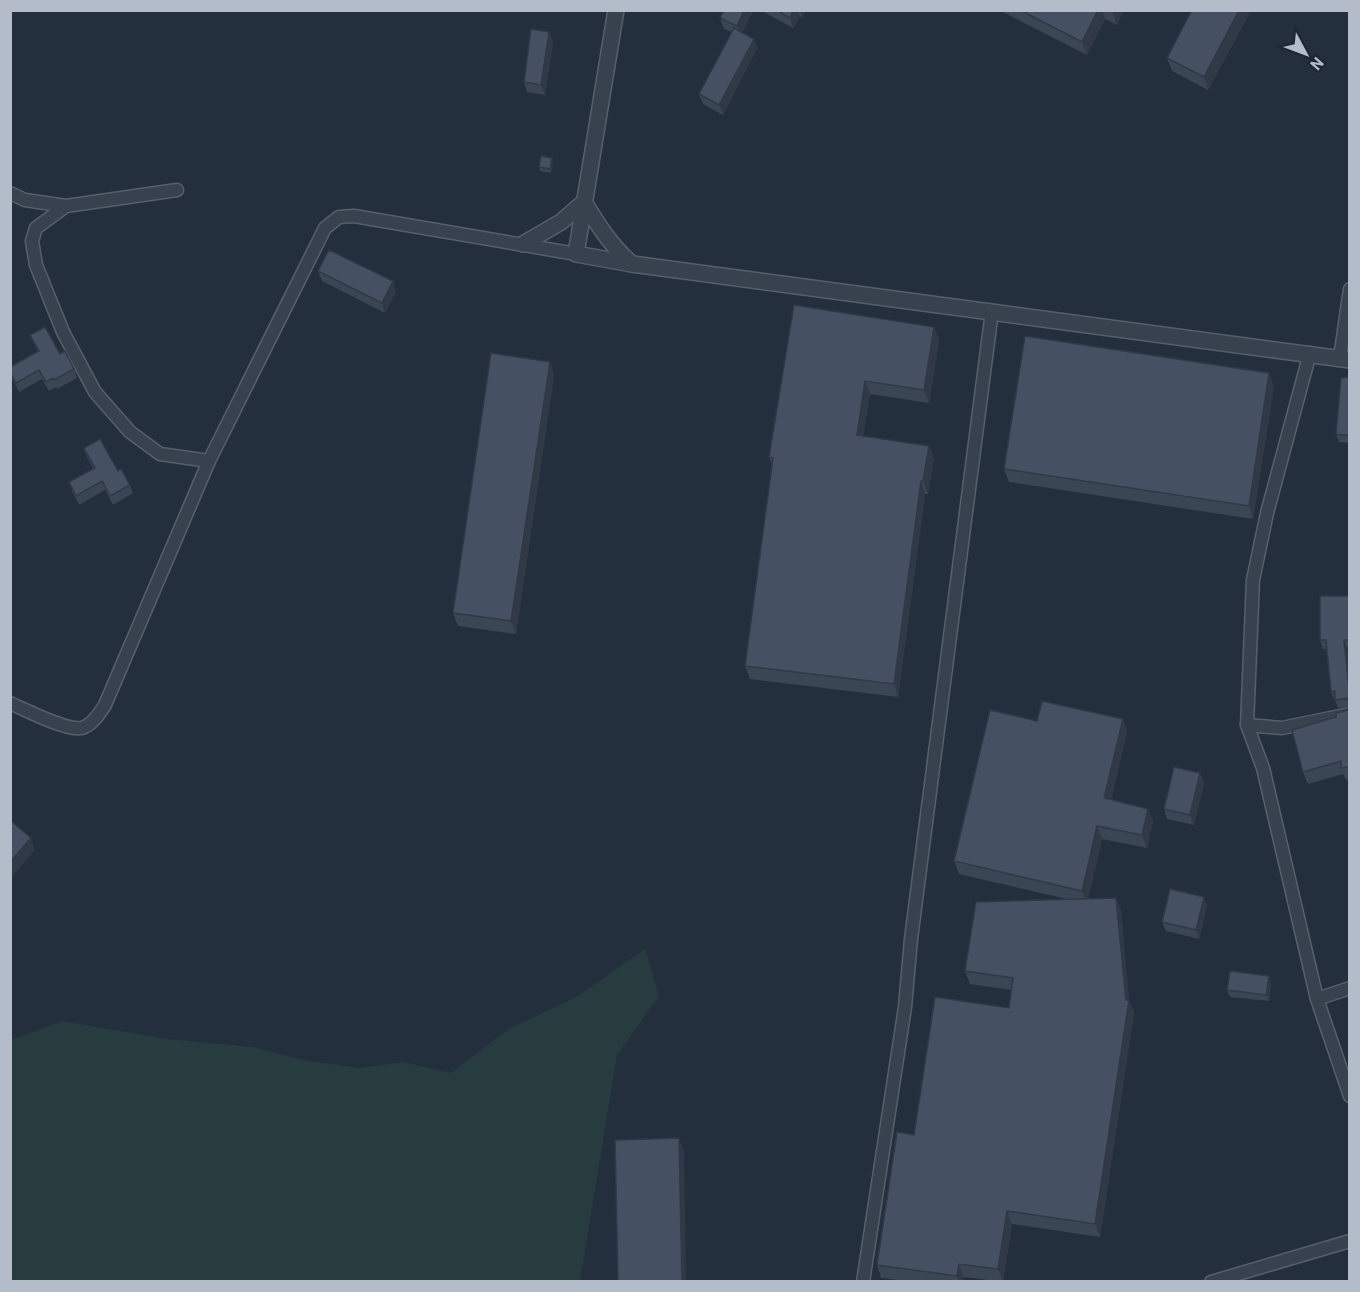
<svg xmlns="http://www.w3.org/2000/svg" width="1360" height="1292" viewBox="0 0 1360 1292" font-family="Barlow,sans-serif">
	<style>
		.green { fill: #263c3f }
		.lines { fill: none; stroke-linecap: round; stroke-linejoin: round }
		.minor-casing { stroke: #565f6c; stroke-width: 15 }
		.tertiary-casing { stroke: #565f6c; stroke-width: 18 }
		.minor { stroke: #38414e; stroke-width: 12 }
		.tertiary { stroke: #38414e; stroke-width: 15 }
		.wall { fill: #3b4654 }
		.shaded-wall { fill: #303945 }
		.building { fill: #455162; stroke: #303945; stroke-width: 1.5 }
	</style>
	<rect width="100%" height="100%" fill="#242f3e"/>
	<path class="green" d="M645 949 659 996 617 1055 580 1281H11V1040L62 1021 167 1039 252 1047 303 1060 359 1068 403 1062 451 1073 510 1028 575 998Z"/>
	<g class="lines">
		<defs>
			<g id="minor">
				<path d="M10 193 25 200 66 206 177 190"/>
				<path d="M66 206 36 228 32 241 36 265 63 332 95 392 130 432 160 454 209 461"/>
				<path d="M1340 358 1350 289"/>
				<path d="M10 703C26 710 66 731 82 728 92 725 99 714 105 705L209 461 325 228 339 217 354 216 576 254"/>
				<path d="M1350 714 1282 728 1247 725 1263 768 1317 999 1350 1096"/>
				<path d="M1247 725 1253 580 1267 513 1310 353"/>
				<path d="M1317 999 1350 988"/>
				<path d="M863 1282 905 1007 911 939 992 311"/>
				<path d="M1211 1282 1350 1241"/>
			</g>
			<g id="tertiary">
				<path d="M616 10 576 254 632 264 1350 360"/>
				<path d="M523 244 561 222 584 202C598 225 611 246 632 264"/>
			</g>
		</defs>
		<use href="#minor" class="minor-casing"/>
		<use href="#tertiary" class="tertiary-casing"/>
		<use href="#minor" class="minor"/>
		<use href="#tertiary" class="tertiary"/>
	</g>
	<g class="wall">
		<path d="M724 10H753L742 33 754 39 757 48 723 115 703 104 699 94 732 32 724 29 720 18Z"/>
		<path d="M760 10H806L802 18 800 16 793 28Z"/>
		<path d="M999 10H1124L1117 25 1105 19 1087 55Z"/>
		<path d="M1192 10H1249L1250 12 1208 90 1172 71 1167 58Z"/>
		<path d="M553 41 545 95 527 92 524 82Z"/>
		<path d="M552 158 553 162 551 173 540 171 539 167Z"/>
		<path d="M318 271 396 291 385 313 322 281Z"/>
		<path d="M934 327 939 340 929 403 870 394 863 436 929 446 934 459 928 494H925L898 697 750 679 745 666 772 464 769 457Z"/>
		<path d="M30 335 60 354 74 369 77 378 57 389 56 387 49 391 42 379 19 392 10 375V367L38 352Z"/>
		<path d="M550 362 554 375 516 634 458 626 453 613Z"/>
		<path d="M1350 377V443L1339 442 1336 434Z"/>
		<path d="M1274 386 1253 519 1009 482 1004 469Z"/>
		<path d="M84 448 118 471 130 485 133 493 113 505 105 490 79 505 72 491 69 482 93 468 87 457Z"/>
		<path d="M1350 596V648H1347L1350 675V707L1338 708 1335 700H1334L1331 692 1326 649H1323L1320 640Z"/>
		<path d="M1350 709V779L1346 780 1343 774 1308 784 1303 772 1336 717Z"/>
		<path d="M1123 719 1127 732 1111 799 1148 809 1153 821 1147 848 1102 839 1088 899 1116 898 1121 911 1129 1001 1134 1013 1100 1237 1012 1224 1003 1281H997L964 1277 963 1281H907L881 1278 877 1265 914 1135 1009 1008 1012 990 970 984 965 971 1067 899 959 874 954 861 1037 721Z"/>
		<path d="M1200 773 1204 783 1194 825 1167 819 1164 809Z"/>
		<path d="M1207 906 1199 939 1166 931 1162 922Z"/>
		<path d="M1271 983 1269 1001 1230 997 1227 990Z"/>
	</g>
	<g class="shaded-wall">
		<path d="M744 10H753L741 36 737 26Z"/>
		<path d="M793 10H798L800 16 793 28 790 18Z"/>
		<path d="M800 10H806L802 18Z"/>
		<path d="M1098 10H1102L1105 19 1087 55 1082 42Z"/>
		<path d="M1113 10H1124L1117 25 1112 12Z"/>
		<path d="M1239 10H1249L1250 12 1208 90 1204 77Z"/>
		<path d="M549 32 553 41 545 95 541 85Z"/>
		<path d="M754 39 757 48 723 115 719 105Z"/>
		<path d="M552 158 553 162 551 173 550 169Z"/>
		<path d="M393 281 396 291 385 313 382 303Z"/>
		<path d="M934 327 939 340 929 403 924 390Z"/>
		<path d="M550 362 554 375 516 634 511 621Z"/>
		<path d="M1269 373 1274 386 1253 519 1249 506Z"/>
		<path d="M865 381 870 394 861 448 857 435Z"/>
		<path d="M929 446 934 459 928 494 923 481Z"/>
		<path d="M921 481 925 494 898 697 894 684Z"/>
		<path d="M1344 640 1347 648 1350 675V697Z"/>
		<path d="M1123 719 1127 732 1109 810 1104 798Z"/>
		<path d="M1200 773 1204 783 1194 825 1190 815Z"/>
		<path d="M1148 809 1153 821 1147 848 1142 835Z"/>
		<path d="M1097 826 1102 839 1087 904 1082 891Z"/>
		<path d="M31 838 35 850 10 879V862Z"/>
		<path d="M1204 897 1207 906 1199 939 1196 930Z"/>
		<path d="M1116 898 1121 911 1129 1001 1134 1013 1100 1237 1095 1224 1126 1000Z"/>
		<path d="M1269 976 1271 983 1269 1001 1266 995Z"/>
		<path d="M679 1138 684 1151 686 1281H682Z"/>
		<path d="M1007 1211 1012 1224 1003 1281 998 1269Z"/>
		<path d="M959 1264 964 1277 963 1281H959L957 1276Z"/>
	</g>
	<g class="building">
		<path d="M724 10H744L737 26 720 18Z"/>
		<path d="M776 10H793L790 18Z"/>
		<path d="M1020 10H1098L1082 42Z"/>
		<path d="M1192 10H1239L1204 77 1167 58Z"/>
		<path d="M734 28 754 39 719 105 699 94Z"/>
		<path d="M531 29 549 32 541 85 524 82Z"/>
		<path d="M541 156 552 158 550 169 539 167Z"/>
		<path d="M329 250 393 281 382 303 318 271Z"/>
		<path d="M794 305 934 327 924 390 865 381 857 435 929 446 923 481H921L894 684 745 666 773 458 769 457Z"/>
		<path d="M45 327 60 354 65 351 74 369 54 380 53 378 46 382 39 370 16 383 10 373V367L39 351 30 335Z"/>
		<path d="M1025 336 1269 373 1249 506 1004 469Z"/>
		<path d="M491 353 550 362 511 621 453 613Z"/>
		<path d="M1350 377V436L1336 434 1341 378Z"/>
		<path d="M100 439 118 471 121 469 130 485 110 496 102 481 76 496 69 482 95 468 84 448Z"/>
		<path d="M1320 596H1350V640H1344L1350 698 1335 700V691L1331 692 1326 640H1320Z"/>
		<path d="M1042 701 1123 719 1104 798 1148 809 1142 835 1097 826 1082 891 954 861 990 710 1037 721Z"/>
		<path d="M1350 709V767L1341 768V761L1303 772 1292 730 1336 717V713L1348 710Z"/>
		<path d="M1174 767 1200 773 1190 815 1164 809Z"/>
		<path d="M10 820 31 838 10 862Z"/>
		<path d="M1170 889 1204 897 1196 930 1162 922Z"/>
		<path d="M1116 898 1126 1000H1129L1095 1224 1007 1211 998 1269 959 1264 957 1276 877 1265 897 1132 914 1135 935 997 1009 1008 1013 978 965 971 976 902Z"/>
		<path d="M1230 971 1269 976 1266 995 1227 990Z"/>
		<path d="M679 1138 682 1281H618L615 1140Z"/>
	</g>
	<rect width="1360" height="1292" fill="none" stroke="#b4bcc9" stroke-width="24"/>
	<g transform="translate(1306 54) rotate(131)" stroke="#1d2633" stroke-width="4.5" paint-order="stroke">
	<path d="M0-4.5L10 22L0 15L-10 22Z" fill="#b4bcc9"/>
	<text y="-9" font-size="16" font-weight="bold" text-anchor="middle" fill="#b4bcc9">N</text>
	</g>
</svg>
